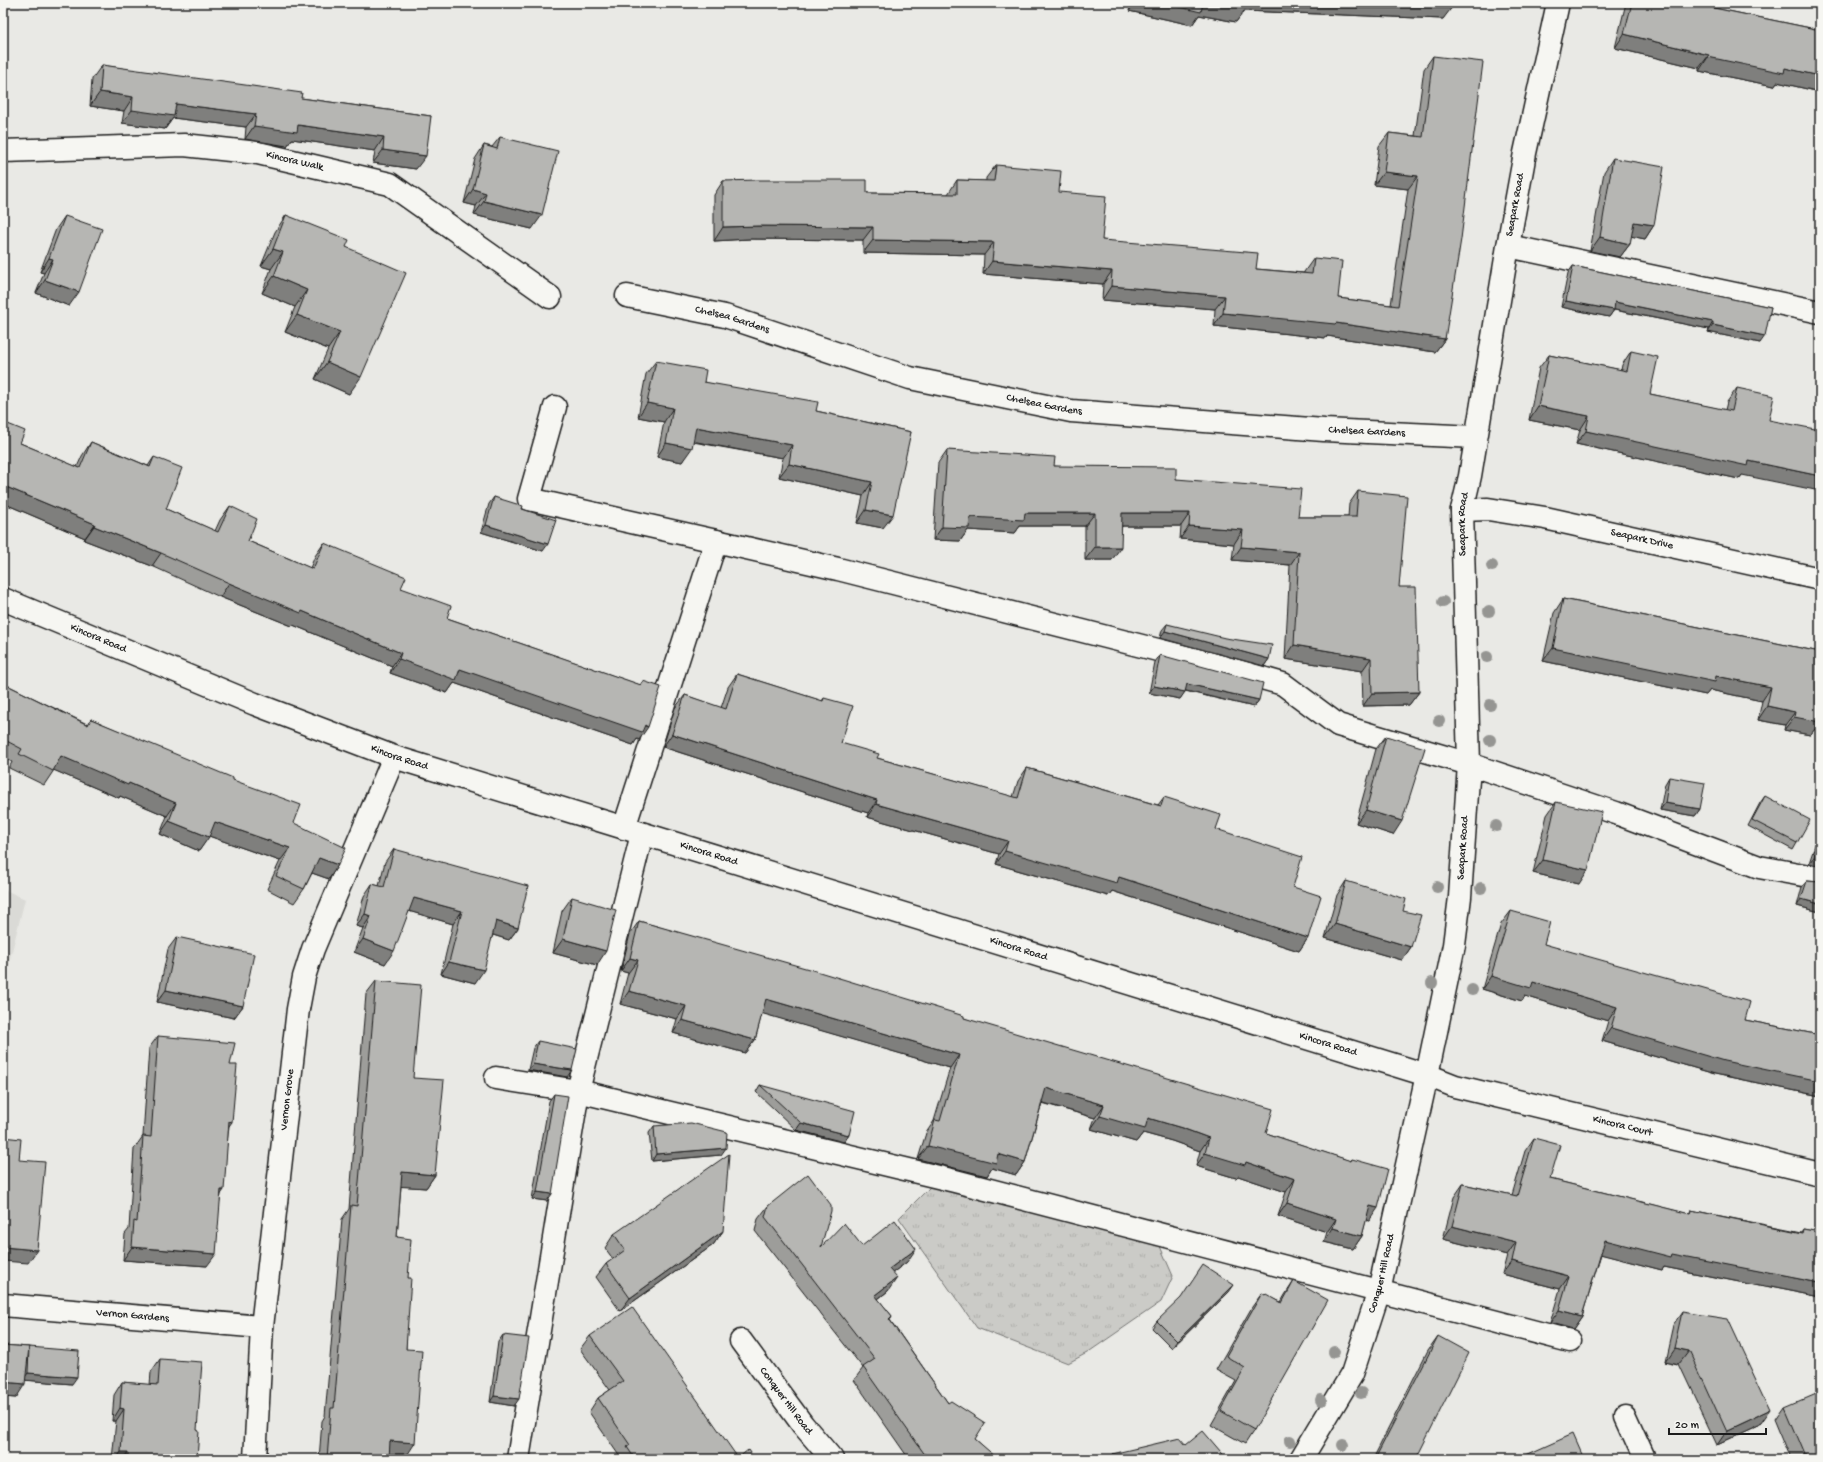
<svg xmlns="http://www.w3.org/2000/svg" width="1823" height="1462" viewBox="0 0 1823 1462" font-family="'Gochi Hand',sans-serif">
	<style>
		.built { fill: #dadad6 }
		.grass { fill: url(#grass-tufts); stroke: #747472 }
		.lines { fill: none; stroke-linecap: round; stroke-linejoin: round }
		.minor-casing { stroke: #1c1c1c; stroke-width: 25 }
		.minor { stroke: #f6f6f2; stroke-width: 22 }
		.tree { fill: #959592 }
		.wall { fill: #9d9d9a; stroke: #1c1c1c }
		.shaded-wall { fill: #7f7f7d; stroke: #1c1c1c }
		.building { fill: #b6b6b3; stroke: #1c1c1c }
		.labels { text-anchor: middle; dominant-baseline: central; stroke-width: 3.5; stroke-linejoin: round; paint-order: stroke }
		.street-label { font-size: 11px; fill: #1c1c1c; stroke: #f6f6f2 }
	</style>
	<defs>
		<pattern id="grass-tufts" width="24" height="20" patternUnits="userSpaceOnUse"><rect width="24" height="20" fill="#cbcbc7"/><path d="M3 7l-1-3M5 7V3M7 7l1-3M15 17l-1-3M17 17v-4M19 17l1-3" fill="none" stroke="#aeaeaa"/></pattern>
	</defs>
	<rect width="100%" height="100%" fill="#e9e9e5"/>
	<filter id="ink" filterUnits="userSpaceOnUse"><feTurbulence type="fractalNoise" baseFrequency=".025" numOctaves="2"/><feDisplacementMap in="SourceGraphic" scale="8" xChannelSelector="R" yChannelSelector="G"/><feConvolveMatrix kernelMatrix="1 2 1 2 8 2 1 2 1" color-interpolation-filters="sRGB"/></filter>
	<g filter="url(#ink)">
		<path class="built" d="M3 889 25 899 3 987Z"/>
		<path class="grass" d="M931 1186 1159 1244 1173 1276 1161 1302 1087 1353 1068 1363 977 1328 899 1218Z"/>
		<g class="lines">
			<defs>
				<g id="minor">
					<path id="s1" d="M3 151 184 145 258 153 390 184 550 297"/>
					<path d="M1508 246 1820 312"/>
					<path id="s2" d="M627 296 725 316 910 378 1071 411 1324 430 1476 437"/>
					<path d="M555 407 529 499 716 541"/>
					<path id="s3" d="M1462 510 1488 509 1545 518 1820 579"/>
					<path id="s4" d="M3 599 255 704 394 757 1427 1075 1455 1086 1820 1174"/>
					<path d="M624 828 716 541 838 569 1213 664 1283 684 1338 725 1469 764 1616 813 1759 867 1820 878"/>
					<path d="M496 1078 578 1091 955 1181 1570 1341"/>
					<path id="s5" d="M3 1305 262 1327"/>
					<path id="s6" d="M741 1341 803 1425 832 1459"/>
					<path d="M1625 1417 1644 1459"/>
					<path id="s7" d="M255 1459 262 1327 298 1009 304 977 313 949 394 757"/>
					<path d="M518 1459 578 1091 642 834"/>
					<path id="s8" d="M1301 1459 1352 1374 1379 1291 1427 1075 1454 945 1460 897 1469 764 1462 510 1470 476 1508 246 1525 153 1558 3"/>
				</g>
			</defs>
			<use href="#minor" class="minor-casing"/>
			<use href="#minor" class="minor"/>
		</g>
		<g class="tree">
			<circle cx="1492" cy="566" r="6"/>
			<circle cx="1443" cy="602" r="6"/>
			<circle cx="1489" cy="611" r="6"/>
			<circle cx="1487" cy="657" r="6"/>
			<circle cx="1490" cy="705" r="6"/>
			<circle cx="1439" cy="721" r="6"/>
			<circle cx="1490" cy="740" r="6"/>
			<circle cx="1496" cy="826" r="6"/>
			<circle cx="1437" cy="887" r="6"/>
			<circle cx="1481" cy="888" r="6"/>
			<circle cx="1432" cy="983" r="6"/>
			<circle cx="1472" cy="990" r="6"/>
			<circle cx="1334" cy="1352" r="6"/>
			<circle cx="1361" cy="1393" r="6"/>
			<circle cx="1321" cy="1400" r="6"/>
			<circle cx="1290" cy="1441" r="6"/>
			<circle cx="1343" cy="1445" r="6"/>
		</g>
		<g class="wall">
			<path d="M1131 3H1453L1443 19 1244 11 1236 22 1199 15 1192 25 1129 11Z"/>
			<path d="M1626 3H1690L1820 30V92L1777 82 1774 86 1699 71V68L1615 48Z"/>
			<path d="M1433 56 1445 339 1435 352 1327 336 1326 338 1214 326 1215 309 1102 300 1103 284 983 274 984 255 863 253V240L749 239 714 241V195L723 181 867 193 948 194 957 180 986 181V178L996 165 1059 192 1102 240 1256 269 1304 273V272L1314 258 1338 298 1391 305 1408 189 1374 185 1379 146 1389 133 1415 136 1424 69Z"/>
			<path d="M102 65 301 98 431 116 416 169 373 163 375 151 292 139 287 146 245 139 246 127 173 118 165 129 122 123 124 111 90 106 92 79Z"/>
			<path d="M500 137 532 229 474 215 476 206 464 203 475 159 484 145 492 147Z"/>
			<path d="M1613 158 1654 225 1645 239 1631 236 1630 244 1620 257 1590 251 1604 172Z"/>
			<path d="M286 215 346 247 349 394 315 379 328 349 285 332 295 307 262 293 271 269 261 266 275 232Z"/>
			<path d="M65 216 69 306 36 293 44 273 40 272 56 229Z"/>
			<path d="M1573 266 1771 307 1760 343 1708 332 1709 329 1614 310 1609 317 1561 307 1568 273Z"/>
			<path d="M1631 351 1650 394 1725 410 1727 402 1737 388 1742 475 1739 479 1576 444 1580 430 1529 420 1539 368 1549 355 1621 370 1622 365Z"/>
			<path d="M656 361 704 382 816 411 911 432 883 528 857 523 863 496 779 477 783 458 693 442 682 462 657 457 664 422 638 417 646 374Z"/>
			<path d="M3 422 20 443 77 467 82 456 91 442 148 466 154 457 166 509 215 531 220 520 230 506 248 541 290 559 310 568 315 556 324 543 401 588 447 618 640 685 643 681 639 740 637 739 633 745 454 683 447 693 390 673 392 666 293 625 292 626 220 597 152 566 84 540 85 538 3 503Z"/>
			<path d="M947 450 1054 466 1176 479 1298 517H1348L1349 504 1358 491 1399 587 1419 692 1409 705 1363 706 1362 671 1285 659 1290 565 1232 560 1234 544 1180 539 1181 526H1122L1112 560H1085V526H1020L1015 533 968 530 960 541 933 540 938 463Z"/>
			<path d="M494 497 522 509 543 551 481 532 489 504Z"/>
			<path d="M1563 599 1820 652V730L1815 729 1810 735 1784 730 1785 725 1758 720 1762 701 1710 690 1706 695 1543 661 1554 613Z"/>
			<path d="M1167 624 1269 659 1264 666 1160 638 1162 630Z"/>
			<path d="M1160 655 1259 700 1254 707 1185 691 1180 699 1149 693 1155 662Z"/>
			<path d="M737 674 822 701 824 698 841 743 877 758 1013 797 1018 781 1027 768 1158 805 1164 797 1216 829 1293 887 1308 938 1299 951 1112 891 1108 896 996 864 999 854 867 817 868 813 663 747 675 708 685 695 721 708 728 687Z"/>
			<path d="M9 686 87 724 91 719 233 780 294 823 338 865 329 879 312 873 304 889 294 903 267 889 280 861 209 836 199 851 160 834 167 816 120 796 119 798 54 770 44 785 9 768 12 762 3 757V689L6 691Z"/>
			<path d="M1386 736 1393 835 1356 823 1376 749Z"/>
			<path d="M1669 777 1700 809 1695 816 1660 810 1665 784Z"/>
			<path d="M1765 796 1797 843 1793 850 1748 826 1760 803Z"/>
			<path d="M1556 802 1579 884 1533 873 1547 815Z"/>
			<path d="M1819 838 1820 866 1809 863 1815 845Z"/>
			<path d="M394 849 518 928 509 940 493 935 475 983 441 974 453 924 409 911 385 964 354 952 363 928 356 926 364 896 372 884 379 886 385 862Z"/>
			<path d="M1346 881 1403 911 1411 947 1402 960 1325 938 1337 895Z"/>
			<path d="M1807 881 1820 882V912L1797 906 1802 887Z"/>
			<path d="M572 897 597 965 553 953 562 911Z"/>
			<path d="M1511 911 1544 944 1745 1020 1820 1035V1096L1715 1074 1602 1041 1608 1021 1525 996 1522 1001 1482 989 1501 924Z"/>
			<path d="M639 921 964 1018 1266 1133 1350 1161 1352 1159 1369 1221 1366 1220 1362 1236 1353 1249 1324 1242 1327 1232 1278 1216 1286 1192 1238 1176 1236 1178 1196 1166 1200 1151 1172 1141 1143 1133 1136 1142 1091 1129 1095 1118 1042 1103 1025 1162 1016 1175 992 1168 987 1176 918 1159 926 1133 934 1121 950 1068 762 1013 755 1040 745 1053 673 1033 677 1019 620 1004 628 973 621 971 630 934Z"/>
			<path d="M177 937 243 1006 234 1018 157 1002 168 949Z"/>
			<path d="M376 981 413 1078 435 1175 426 1188 401 1186 397 1237 408 1278 406 1349V1457L389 1455V1459H319L322 1421 325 1416 342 1219 349 1209 366 994Z"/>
			<path d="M158 1036 230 1065 229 1126 221 1195 207 1266 123 1260 125 1234 129 1229 134 1149 143 1136 149 1048Z"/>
			<path d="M538 1041 567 1077 528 1070 533 1048Z"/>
			<path d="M760 1085 849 1135 844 1142 796 1130 756 1092Z"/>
			<path d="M554 1094 547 1201 532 1199 549 1101Z"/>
			<path d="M654 1126 721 1155 652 1161 649 1133Z"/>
			<path d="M1534 1138 1550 1179 1689 1214 1691 1210 1801 1232 1803 1229 1820 1232V1298L1664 1267 1662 1270 1601 1254 1582 1316 1573 1329 1550 1323 1560 1289 1502 1274 1507 1255 1443 1239 1454 1197 1463 1184 1512 1195 1525 1151Z"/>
			<path d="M768 1206 821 1247 862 1246 907 1262 892 1273 888 1291 878 1299 892 1316 890 1320 948 1403 975 1439 997 1459H909L854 1380 863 1368 755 1231 758 1219Z"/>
			<path d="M723 1231 713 1245 620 1311 596 1277 606 1264 613 1259 605 1248 614 1234Z"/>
			<path d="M1294 1281 1254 1430 1245 1444 1211 1425 1236 1381 1216 1370 1252 1307 1262 1293 1265 1295 1281 1302 1285 1295Z"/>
			<path d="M1229 1292 1172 1348 1152 1328 1157 1321Z"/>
			<path d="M1682 1312 1761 1425 1717 1445 1679 1364 1665 1361 1673 1325Z"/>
			<path d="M503 1335 514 1406 490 1402 498 1342Z"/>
			<path d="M590 1336 738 1458 754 1459H619L620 1457 589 1412 598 1398 610 1390 580 1349Z"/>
			<path d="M1438 1336 1416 1459H1373L1428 1350Z"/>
			<path d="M3 1345 29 1347 72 1384 25 1380 16 1398 3 1397Z"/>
			<path d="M160 1359 197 1430V1459H112L116 1421H112L114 1395 122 1382 150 1385 151 1372Z"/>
			<path d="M1785 1407 1820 1459H1792L1776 1420Z"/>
			<path d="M1186 1445 1227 1459H1108L1112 1454Z"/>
			<path d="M1526 1455 1584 1459H1523Z"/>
		</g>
		<g class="shaded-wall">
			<path d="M416 3H437L436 6Z"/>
			<path d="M1135 3H1386L1453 6 1443 19 1244 11 1236 22 1199 15 1192 25 1129 11Z"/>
			<path d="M1624 34 1709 55 1699 68 1615 48Z"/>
			<path d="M1708 57 1785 68 1820 76V92L1777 82 1774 86 1699 71Z"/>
			<path d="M100 92 133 97 124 111 90 106Z"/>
			<path d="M176 104 256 114 246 127 173 118 165 129 122 123 132 110Z"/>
			<path d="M298 125 384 137 375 151 292 139 287 146 245 139 254 126Z"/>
			<path d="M383 150 426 156 416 169 373 163Z"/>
			<path d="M1384 172 1418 176 1408 189 1374 185Z"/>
			<path d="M473 189 486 193 476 206 464 203Z"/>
			<path d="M484 201 542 215 532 229 474 215Z"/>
			<path d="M1634 222 1654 225 1645 239 1625 235Z"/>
			<path d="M758 226 873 227 863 240 749 239 714 241 723 227Z"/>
			<path d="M1600 237 1630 244 1620 257 1590 251Z"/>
			<path d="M873 240 994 242 984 255 863 253Z"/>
			<path d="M273 249 283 252 271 269 261 266Z"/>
			<path d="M49 258 53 259 44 273 40 272Z"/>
			<path d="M992 261 1112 271 1103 284 983 274Z"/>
			<path d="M274 276 307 290 295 307 262 293Z"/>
			<path d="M45 280 79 292 69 306 36 293Z"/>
			<path d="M1111 286 1225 296 1215 309 1102 300Z"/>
			<path d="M1566 301 1614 310 1609 317 1561 307Z"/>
			<path d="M1615 302 1713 322 1709 329 1610 309Z"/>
			<path d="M1223 313 1336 323 1445 339 1435 352 1327 336 1326 338 1214 326Z"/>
			<path d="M297 315 340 332 328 349 285 332Z"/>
			<path d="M1713 325 1765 336 1760 343 1708 332Z"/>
			<path d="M327 362 361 377 349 394 315 379Z"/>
			<path d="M647 403 673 408 664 422 638 417Z"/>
			<path d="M1538 406 1589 416 1580 430 1529 420Z"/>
			<path d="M696 427 792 445 783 458 686 440Z"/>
			<path d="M1586 431 1749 461 1820 476V491L1742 475 1739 479 1576 444Z"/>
			<path d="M666 443 692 448 682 462 657 457Z"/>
			<path d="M789 464 872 482 863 496 779 477Z"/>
			<path d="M4 486 95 524 85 538 3 503V487Z"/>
			<path d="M866 510 893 515 883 528 857 523Z"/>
			<path d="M1025 513H1095L1085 526H1020L1015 533 968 530 960 541 933 540 942 527 970 517Z"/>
			<path d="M1122 513H1190L1181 526H1113Z"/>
			<path d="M486 525 548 544 543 551 481 532Z"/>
			<path d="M94 526 161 553 152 566 84 540Z"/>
			<path d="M1189 526 1243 530 1234 544 1180 539Z"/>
			<path d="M1095 547H1121L1112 560H1085Z"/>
			<path d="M1241 547 1299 552 1290 565 1232 560Z"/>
			<path d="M229 583 302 611 401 653 392 666 293 625 292 626 220 597Z"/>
			<path d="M1165 631 1269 659 1264 666 1160 638Z"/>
			<path d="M1294 645 1371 658 1362 671 1285 659Z"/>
			<path d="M1553 648 1716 676 1771 687 1762 701 1710 690 1706 695 1543 661Z"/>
			<path d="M399 659 460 669 648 727 639 740 637 739 633 745 454 683 447 693 390 673Z"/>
			<path d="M1187 684 1259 700 1254 707 1182 690Z"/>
			<path d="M1154 686 1185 692 1180 699 1149 693Z"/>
			<path d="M1419 692 1409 705 1363 706 1372 693Z"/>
			<path d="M1767 706 1795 712 1785 725 1758 720Z"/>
			<path d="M1820 716V730L1815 729 1810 735 1784 730 1794 717Z"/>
			<path d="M672 734 877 800 868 813 663 747Z"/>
			<path d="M61 756 129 783 176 803 167 816 120 796 119 798 51 769Z"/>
			<path d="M1665 803 1700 809 1695 816 1660 810Z"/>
			<path d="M876 804 1008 841 999 854 867 817Z"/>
			<path d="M1366 810 1402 821 1393 835 1356 823Z"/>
			<path d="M169 821 209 837 199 851 160 834Z"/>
			<path d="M215 822 290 848 280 861 206 835Z"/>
			<path d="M1005 851 1119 877 1308 938 1299 951 1112 891 1108 896 996 864Z"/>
			<path d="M1814 857 1820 858V866L1809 863Z"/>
			<path d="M319 858 338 865 329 879 309 872Z"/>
			<path d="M1543 860 1588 870 1579 884 1533 873Z"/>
			<path d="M414 898 462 911 453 924 405 910Z"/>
			<path d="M1801 899 1820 904V912L1797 906Z"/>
			<path d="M365 914 371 916 363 928 356 926Z"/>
			<path d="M496 921 518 928 509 940 487 933Z"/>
			<path d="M1335 924 1411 947 1402 960 1325 938Z"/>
			<path d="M363 939 394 951 385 964 354 952Z"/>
			<path d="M563 939 606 951 597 965 553 953Z"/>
			<path d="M630 958 638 960 628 973 621 971Z"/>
			<path d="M449 962 484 970 475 983 441 974Z"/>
			<path d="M1491 976 1533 982 1617 1007 1608 1021 1525 996 1522 1001 1482 989Z"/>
			<path d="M166 990 243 1006 234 1018 157 1002Z"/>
			<path d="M629 991 686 1006 677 1019 620 1004Z"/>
			<path d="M766 999 959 1055 950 1068 757 1012Z"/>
			<path d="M682 1020 755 1040 745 1053 673 1033Z"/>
			<path d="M1611 1028 1820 1081V1096L1715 1074 1602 1041Z"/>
			<path d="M533 1064 572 1070 567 1077 528 1070Z"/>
			<path d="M1046 1088 1104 1105 1095 1118 1037 1101Z"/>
			<path d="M1100 1116 1148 1118 1182 1128 1209 1138 1200 1151 1172 1141 1143 1133 1136 1142 1091 1129Z"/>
			<path d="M229 1121 232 1122 223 1134Z"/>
			<path d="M801 1123 849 1135 844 1142 796 1130Z"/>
			<path d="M928 1146 998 1154 1025 1162 1016 1175 992 1168 987 1176 918 1159Z"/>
			<path d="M726 1148 721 1155 652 1161 656 1154Z"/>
			<path d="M1205 1153 1246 1162 1295 1179 1286 1192 1238 1176 1236 1178 1196 1166Z"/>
			<path d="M402 1172 435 1175 426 1188 393 1186Z"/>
			<path d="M221 1190H224L215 1203Z"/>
			<path d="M537 1192 552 1194 547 1201 532 1199Z"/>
			<path d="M1287 1203 1336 1219 1327 1232 1278 1216Z"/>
			<path d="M1370 1206 1378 1208 1369 1221 1361 1219Z"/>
			<path d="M1452 1226 1516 1242 1507 1255 1443 1239Z"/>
			<path d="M1333 1228 1362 1236 1353 1249 1324 1242Z"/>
			<path d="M723 1231 713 1245 620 1311 630 1298Z"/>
			<path d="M1605 1240 1820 1283V1298L1664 1267 1662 1270 1596 1253Z"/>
			<path d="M3 1247 37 1250 28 1263 3 1261Z"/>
			<path d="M132 1247 216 1254 207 1266 123 1260Z"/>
			<path d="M916 1249 907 1262 880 1282 889 1269Z"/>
			<path d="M1512 1261 1569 1276 1560 1289 1502 1274Z"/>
			<path d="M897 1278 888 1291 866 1308 875 1295Z"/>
			<path d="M1234 1285 1229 1292 1172 1348 1177 1341Z"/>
			<path d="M1559 1310 1582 1316 1573 1329 1550 1323Z"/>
			<path d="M1674 1348 1689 1351 1679 1364 1665 1361Z"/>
			<path d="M28 1373 77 1377 72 1384 23 1380Z"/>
			<path d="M3 1382 25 1384 16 1398 3 1397Z"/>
			<path d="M494 1396 519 1399 514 1406 490 1402Z"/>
			<path d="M120 1408 124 1409 116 1421H112Z"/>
			<path d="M1771 1411 1761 1425 1717 1445 1726 1432Z"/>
			<path d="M390 1441 415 1443 406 1457 381 1455Z"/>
			<path d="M121 1452H128L123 1459H116Z"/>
		</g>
		<g class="building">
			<path d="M1162 3H1203L1201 12Z"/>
			<path d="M1218 3H1246V8Z"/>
			<path d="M1386 3H1453V6Z"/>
			<path d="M1632 3H1690L1820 30V76L1785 68 1784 73 1708 57 1709 55 1624 34Z"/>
			<path d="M3 23 6 24 3 42Z"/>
			<path d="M1433 56 1483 62 1461 239 1445 339 1336 323 1335 324 1223 313 1225 296 1111 286 1112 271 992 261 994 242 873 240V227L758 226 723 227V181L758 180H867V193L957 194V180L994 181 996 165 1061 171 1059 192 1106 196 1102 240 1258 253 1256 269 1312 274 1314 258 1342 261 1338 298 1398 306 1418 176 1384 172 1389 133 1423 137Z"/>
			<path d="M3 65 5 66 3 76Z"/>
			<path d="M102 65 302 93 301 98 431 116 426 156 383 150 384 137 298 125 297 132 254 126 256 114 176 104 174 116 132 110 133 97 100 92Z"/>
			<path d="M500 137 558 151 542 215 484 201 486 193 473 189 484 145 497 149Z"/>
			<path d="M1613 158 1664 167 1654 225 1634 222 1630 244 1600 237Z"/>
			<path d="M286 215 349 240 346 247 406 273 361 377 327 362 340 332 297 315 307 290 274 276 283 252 273 249Z"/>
			<path d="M65 216 102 229 79 292 45 280 53 259 49 258Z"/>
			<path d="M1573 266 1771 307 1765 336 1713 325V322L1615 302 1614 310 1566 301Z"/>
			<path d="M1631 351 1658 357 1650 394 1732 411 1737 388 1774 396 1769 420 1820 430V476L1749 461 1748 466 1586 431 1589 416 1538 406 1549 355 1627 371Z"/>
			<path d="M656 361 706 370 704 382 818 402 816 411 911 432 893 515 866 510 872 482 789 464 792 445 696 427 692 448 666 443 673 408 647 403Z"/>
			<path d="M3 422 25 431 20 443 80 468 91 442 150 467 154 457 182 468 166 509 218 532 230 506 257 519 248 541 290 559 313 569 324 543 406 577 401 588 451 606 447 618 641 685 643 681 661 687 648 727 645 725 642 732 460 669 456 680 399 659 401 653 302 611 301 613 229 583 161 553 94 526 95 524 4 486 3 487Z"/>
			<path d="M947 450 1055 457 1054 466 1176 467V479L1301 489 1298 517H1356L1358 491 1407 496 1399 587H1416L1419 692 1372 693 1371 658 1294 645 1299 552 1241 547 1243 530 1189 526 1190 513H1122L1121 547H1095V513H1025L1024 520 970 517 969 528 942 527Z"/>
			<path d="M494 497 523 506 522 509 556 520 548 544 486 525Z"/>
			<path d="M1563 599 1820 652V722L1794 717 1795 712 1767 706 1771 687 1716 676 1715 682 1553 648Z"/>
			<path d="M1167 624 1225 638 1272 645 1269 659 1165 631Z"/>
			<path d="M1160 655 1263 683 1259 700 1187 684 1185 692 1154 686Z"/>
			<path d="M737 674 823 701 824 698 853 706 841 743 879 754 877 758 1018 798 1027 768 1161 806 1164 797 1221 815 1216 829 1302 857 1293 887 1321 896 1308 938 1119 877 1117 883 1005 851 1008 841 876 804 877 800 672 734 685 695 726 709Z"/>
			<path d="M9 686 88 725 91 719 233 778V780L301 805 294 823 346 848 338 865 319 858 304 889 276 876 290 848 215 822 209 837 169 821 176 803 129 783 128 785 61 756 53 771 19 754 22 749 3 739V689L6 691Z"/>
			<path d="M1386 736 1425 748 1402 821 1366 810Z"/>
			<path d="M1669 777 1705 783 1700 809 1665 803Z"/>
			<path d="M1765 796 1810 820 1797 843 1752 820Z"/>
			<path d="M1556 802 1602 812 1588 870 1543 860Z"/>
			<path d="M1819 838H1820V858L1814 857Z"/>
			<path d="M394 849 528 886 518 928 496 921 484 970 449 962 462 911 414 898 394 951 363 939 371 916 365 914 372 884 384 887Z"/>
			<path d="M1346 881 1406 899 1403 911 1421 915 1411 947 1335 924Z"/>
			<path d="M1807 881 1820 882V904L1801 899Z"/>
			<path d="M572 897 616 910 606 951 563 939Z"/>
			<path d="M1511 911 1550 922 1544 944 1750 1002 1745 1020 1820 1035V1081L1724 1061 1611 1028 1617 1007 1533 982 1531 988 1491 976Z"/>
			<path d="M639 921 816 971 964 1016V1018L1273 1109 1266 1133 1351 1161 1352 1159 1388 1169 1378 1208 1370 1206 1362 1236 1333 1228 1336 1219 1287 1203 1295 1179 1246 1162 1245 1165 1205 1153 1209 1138 1182 1128 1148 1118 1145 1129 1100 1116 1104 1105 1046 1088 1025 1162 998 1154 996 1163 928 1146 935 1120 940 1121 959 1055 766 999 755 1040 682 1020 686 1006 629 991 638 960 630 958Z"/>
			<path d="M177 937 254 954 243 1006 166 990Z"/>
			<path d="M376 981 421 985 413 1078 444 1080 435 1175 402 1172 397 1237 411 1239 408 1278H411L406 1349 422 1350 415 1443 390 1441 389 1459H327L331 1408H334L351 1205 357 1206Z"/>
			<path d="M158 1036 235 1043 230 1065H237L232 1122 229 1121 224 1190H221L216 1254 132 1247 134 1221 137 1222 143 1136 151 1137Z"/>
			<path d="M538 1041 577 1049 572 1070 533 1064Z"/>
			<path d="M760 1085 855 1111 849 1135 801 1123Z"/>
			<path d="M554 1094 568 1096 552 1194 537 1192Z"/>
			<path d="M691 1123 727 1132 726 1148 656 1154 654 1126Z"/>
			<path d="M3 1137 21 1139 19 1160 45 1162 37 1250 3 1247Z"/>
			<path d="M1534 1138 1560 1145 1550 1179 1690 1214 1691 1210 1802 1233 1803 1229 1820 1232V1283L1672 1254 1671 1257 1605 1240 1582 1316 1559 1310 1569 1276 1512 1261 1516 1242 1452 1226 1463 1184 1517 1196Z"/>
			<path d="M729 1154 723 1231 630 1298 606 1264 625 1250 614 1234Z"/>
			<path d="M808 1174 831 1205V1211L821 1247 844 1223 862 1246 895 1220 916 1249 889 1269 897 1278 875 1295 892 1316 889 1319 948 1403 951 1401 985 1423 975 1439 997 1458V1459H928L863 1367 875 1359 765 1217 768 1206Z"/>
			<path d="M1203 1265 1234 1285 1177 1341 1157 1321 1181 1298Z"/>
			<path d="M1294 1281 1328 1300 1254 1430 1221 1411 1245 1368 1226 1356 1262 1293 1265 1295 1266 1294 1282 1303Z"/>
			<path d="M632 1307 738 1458 748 1450 754 1459H692L690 1456 686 1459H661L660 1458 659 1459H635L627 1447 630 1445 598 1398 623 1381 590 1336Z"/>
			<path d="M1682 1312 1728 1319 1771 1411 1726 1432 1689 1351 1674 1348Z"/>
			<path d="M503 1335 529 1338 519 1399 494 1396Z"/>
			<path d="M1438 1336 1469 1353 1416 1459H1375Z"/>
			<path d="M3 1345 29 1347 25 1384 3 1382Z"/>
			<path d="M29 1347 79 1351 77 1377 28 1373Z"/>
			<path d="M160 1359 202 1362 197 1430 199 1431 197 1459H128V1452H121L124 1409 120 1408 122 1382 158 1385Z"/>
			<path d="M1820 1392V1459H1802L1806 1457 1785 1407Z"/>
			<path d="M1203 1431 1227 1459H1115L1112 1454 1180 1438 1186 1445Z"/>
			<path d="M1573 1434 1584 1459H1528L1526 1455Z"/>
		</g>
	</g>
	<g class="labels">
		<g class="street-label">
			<text stroke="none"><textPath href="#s1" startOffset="293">Kincora Walk</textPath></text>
			<text stroke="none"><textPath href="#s8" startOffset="1286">Seapark Road</textPath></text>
			<text stroke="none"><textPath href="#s2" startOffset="108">Chelsea Gardens</textPath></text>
			<text stroke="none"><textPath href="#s2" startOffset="432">Chelsea Gardens</textPath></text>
			<text stroke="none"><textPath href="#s2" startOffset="756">Chelsea Gardens</textPath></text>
			<text stroke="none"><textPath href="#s8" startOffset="962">Seapark Road</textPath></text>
			<text stroke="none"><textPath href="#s3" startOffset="183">Seapark Drive</textPath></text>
			<text stroke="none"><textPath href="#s4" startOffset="103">Kincora Road</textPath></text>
			<text stroke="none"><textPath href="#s4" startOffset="427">Kincora Road</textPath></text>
			<text stroke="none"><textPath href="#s8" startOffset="638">Seapark Road</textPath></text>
			<text stroke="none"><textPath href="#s4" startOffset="751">Kincora Road</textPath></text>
			<text stroke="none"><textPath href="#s4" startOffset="1075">Kincora Road</textPath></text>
			<text stroke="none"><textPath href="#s4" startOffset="1399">Kincora Road</textPath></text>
			<text stroke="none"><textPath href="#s7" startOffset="361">Vernon Grove</textPath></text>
			<text stroke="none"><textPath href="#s4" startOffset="1705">Kincora Court</textPath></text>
			<text stroke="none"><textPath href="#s8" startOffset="204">Conquer Hill Road</textPath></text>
			<text stroke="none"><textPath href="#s5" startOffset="130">Vernon Gardens</textPath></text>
			<text stroke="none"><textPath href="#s6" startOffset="75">Conquer Hill Road</textPath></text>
		</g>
	</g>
	<rect width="1823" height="1462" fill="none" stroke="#f6f6f2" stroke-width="16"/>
	<rect x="8" y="8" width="1807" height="1446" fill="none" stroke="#1c1c1c" stroke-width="1.5" filter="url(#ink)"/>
	<path d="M1669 1428v6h97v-6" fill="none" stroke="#1c1c1c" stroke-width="2"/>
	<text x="1675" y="1428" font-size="12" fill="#1c1c1c" stroke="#f6f6f2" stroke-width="3" paint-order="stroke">20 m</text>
</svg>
